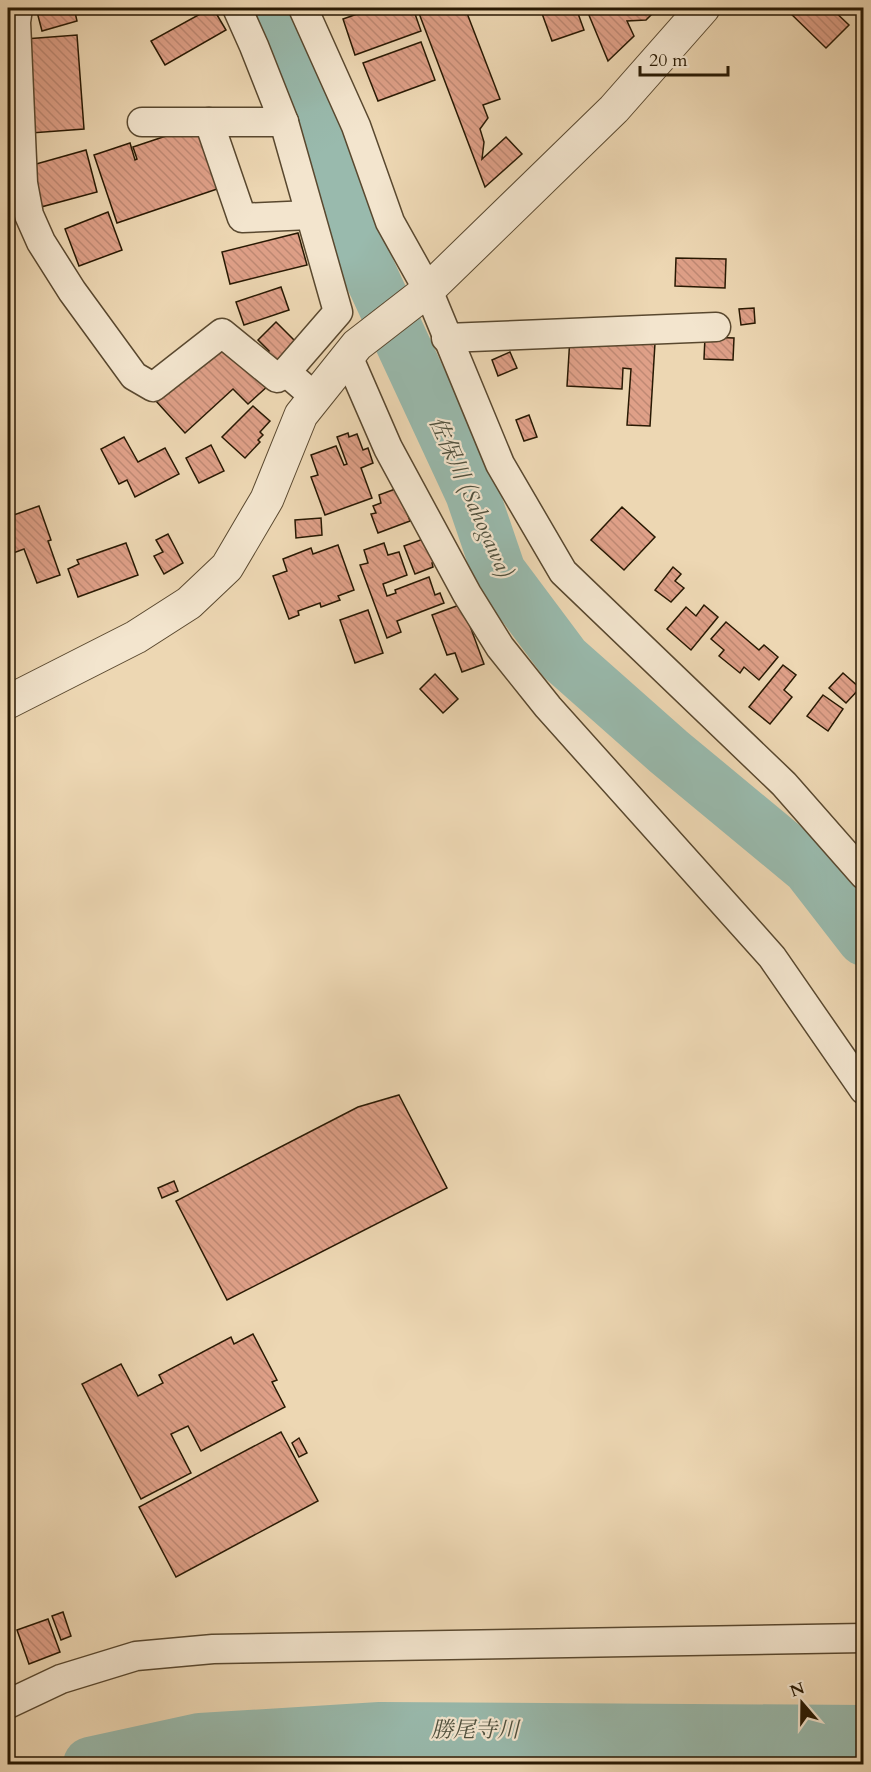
<svg xmlns="http://www.w3.org/2000/svg" width="871" height="1772" viewBox="0 0 871 1772" font-family="Cardo,'Noto Serif JP',serif">
	<style>
		.lines { fill: none; stroke-linecap: round; stroke-linejoin: round }
		.river { stroke: #99baad; stroke-width: 54 }
		.building { fill: url(#building-back-hatch); stroke: #281903; stroke-width: 1.5 }
		.minor-casing { stroke: #59482f; stroke-width: 31 }
		.tertiary-casing { stroke: #59482f; stroke-width: 35 }
		.minor { stroke: #f3e5ce; stroke-width: 28 }
		.tertiary { stroke: #f3e5ce; stroke-width: 33 }
		.labels { text-anchor: middle; dominant-baseline: central; stroke-width: 4.5; stroke-linejoin: round; paint-order: stroke }
		.water-label { font-size: 22px; font-style: italic; fill: #50513e; stroke: #f3e5ce }
	</style>
	<defs>
		<pattern id="building-back-hatch" width="6" height="6" patternUnits="userSpaceOnUse" patternTransform="scale(1.5)"><rect width="6" height="6" fill="#dfa088"/><path d="M-1 5l2 2M0 0l6 6M5-1l2 2" fill="none" stroke="#bf8974"/></pattern>
	</defs>
	<rect width="100%" height="100%" fill="#edd7b3"/>
	<filter id="stains"><feTurbulence type="fractalNoise" baseFrequency=".00333" numOctaves="4"/><feColorMatrix values="0 0 0 0 .2 0 0 0 0 .09 0 0 0 0 .02 0 0 0 .5 -.17"/></filter>
	<radialGradient id="worn" r=".72"><stop offset=".6" stop-color="#630" stop-opacity="0"/><stop offset="1" stop-color="#630" stop-opacity=".3"/></radialGradient>
	<g class="lines">
		<g class="river">
			<path d="M279 8 295 42 317 101 360 252 472 493 499 572 564 659 669 752 809 868 864 939"/>
			<path d="M90 1764 200 1740 380 1729 864 1732"/>
		</g>
	</g>
	<g class="building">
		<path d="M36 8H74L77 21 42 31Z"/>
		<path d="M211 8H213L226 30 165 65 151 41Z"/>
		<path d="M374 8H396L397 10 413 8 421 31 355 55 343 19Z"/>
		<path d="M417 8H465L500 99 483 105 488 118 480 129 484 142 482 159 506 137 522 154 485 187Z"/>
		<path d="M540 8H576L584 30 552 41Z"/>
		<path d="M586 8H658L646 20 627 21 634 36 608 61Z"/>
		<path d="M785 8H831L849 25 826 48Z"/>
		<path d="M77 35 84 129 31 133 25 39Z"/>
		<path d="M421 42 435 80 378 101 363 63Z"/>
		<path d="M202 124 223 187 117 223 94 155 130 143 135 160 137 159 133 147Z"/>
		<path d="M86 150 97 192 41 207 29 166Z"/>
		<path d="M108 212 122 250 79 266 65 229Z"/>
		<path d="M298 233 307 265 230 284 222 252Z"/>
		<path d="M676 258 726 259 725 288 675 286Z"/>
		<path d="M281 287 289 310 244 325 236 302Z"/>
		<path d="M754 308 755 323 741 325 739 309Z"/>
		<path d="M276 322 297 343 271 369 261 359 269 351 258 340Z"/>
		<path d="M570 337 655 343 650 426 627 425 631 369 623 368 622 389 567 386Z"/>
		<path d="M705 337 734 338 733 360 704 359Z"/>
		<path d="M225 338 269 385 248 404 233 389 185 433 156 401Z"/>
		<path d="M510 352 517 368 498 376 492 360Z"/>
		<path d="M253 406 270 421 260 432 263 435 258 440 260 442 245 458 222 437Z"/>
		<path d="M529 415 537 437 524 441 516 420Z"/>
		<path d="M348 433 349 437 357 434 363 450 368 448 373 463 361 468 372 498 325 515 311 477 318 475 311 455 336 446 344 465 347 464 337 437Z"/>
		<path d="M124 437 138 462 165 448 179 474 135 497 127 480 119 484 101 449Z"/>
		<path d="M211 445 224 471 199 483 186 458Z"/>
		<path d="M398 488 410 521 378 533 371 514 376 513 373 506 381 503 379 495Z"/>
		<path d="M39 506 51 540 48 541 60 575 37 583 24 549 8 555V517Z"/>
		<path d="M622 507 655 537 624 570 591 540Z"/>
		<path d="M321 518 322 535 296 538 295 520Z"/>
		<path d="M168 534 183 563 164 574 154 556 163 552 156 540Z"/>
		<path d="M426 538 435 562 432 563 433 567 415 574 404 546Z"/>
		<path d="M126 543 138 575 78 597 68 569 79 564 77 560Z"/>
		<path d="M384 543 388 555 399 552 407 575 383 584 387 596 396 593 395 590 429 577 435 595 440 593 444 603 397 621 401 632 387 638 360 565 368 563 364 550Z"/>
		<path d="M338 545 354 590 338 596 340 600 321 607 320 603 298 611 299 615 289 619 273 576 287 571 283 559 311 548 313 554Z"/>
		<path d="M673 567 681 574 675 581 684 588 671 602 655 590Z"/>
		<path d="M462 604 484 664 462 672 455 653 447 655 432 615Z"/>
		<path d="M704 605 718 617 691 650 667 629 686 607 696 616Z"/>
		<path d="M368 610 383 653 355 663 340 620Z"/>
		<path d="M726 622 759 650 764 645 778 657 759 680 744 667 740 673 719 656 724 650 711 639Z"/>
		<path d="M783 665 796 675 784 690 792 697 770 724 749 707Z"/>
		<path d="M843 673 860 688 846 703 829 688Z"/>
		<path d="M435 674 458 699 443 713 420 689Z"/>
		<path d="M823 695 843 709 828 731 807 716Z"/>
		<path d="M399 1095 447 1188 227 1300 176 1201 358 1107Z"/>
		<path d="M174 1181 178 1191 162 1198 158 1188Z"/>
		<path d="M253 1334 277 1380 272 1382 285 1407 201 1451 188 1426 171 1434 191 1473 141 1499 82 1384 121 1364 138 1396 163 1383 159 1375 231 1337 234 1344Z"/>
		<path d="M281 1432 318 1501 176 1577 139 1507Z"/>
		<path d="M299 1438 307 1453 299 1457 292 1443Z"/>
		<path d="M63 1612 71 1636 61 1640 52 1616Z"/>
		<path d="M48 1619 60 1652 29 1664 17 1630Z"/>
	</g>
	<g class="lines">
		<defs>
			<g id="minor">
				<path d="M18 8 16 22 23 183 29 215 41 242 72 291 134 376 153 387 222 333 277 378 286 372"/>
				<path d="M237 8 254 46 284 122 338 312 286 372 315 397"/>
				<path d="M303 8 356 126 390 222 428 290 500 464 563 572 784 784 864 875"/>
				<path d="M142 122H284"/>
				<path d="M209 122 242 218 310 215"/>
				<path d="M446 338 716 327"/>
				<path d="M348 356 388 448 467 594 500 647 548 707 772 957 864 1090"/>
				<path d="M8 1704 61 1679 136 1656 213 1649 864 1638"/>
			</g>
			<path id="tertiary" d="M8 702 136 637 189 603 227 567 267 499 301 415 357 345 428 290 614 109 703 8"/>
		</defs>
		<use href="#minor" class="minor-casing"/>
		<use href="#tertiary" class="tertiary-casing"/>
		<use href="#minor" class="minor"/>
		<use href="#tertiary" class="tertiary"/>
	</g>
	<g class="labels">
		<g class="water-label">
			<text transform="translate(471 497) rotate(66)">佐保川 (Sahogawa)</text>
			<text x="475" y="1730">勝尾寺川</text>
		</g>
	</g>
	<rect width="871" height="1772" fill="none" stroke="#edd7b3" stroke-width="30"/>
	<rect x="9" y="9" width="853" height="1754" fill="none" stroke="#281903" stroke-width="3"/>
	<rect x="15" y="15" width="841" height="1742" fill="none" stroke="#281903" stroke-width="1.5"/>
	<g transform="translate(802 1703) rotate(340)" stroke="#f3e5ce" stroke-width="4.5" paint-order="stroke">
	<path d="M0-4.5L10 22L0 15L-10 22Z" fill="#281903"/>
	<text y="-9" font-size="16" font-weight="bold" text-anchor="middle" fill="#281903">N</text>
	</g>
	<path d="M640 66v9h88v-9" fill="none" stroke="#281903" stroke-width="3"/>
	<text x="649" y="66" font-size="18" fill="#281903" stroke="#f3e5ce" stroke-width="4.5" paint-order="stroke">20 m</text>
	<rect width="100%" height="100%" filter="url(#stains)"/>
	<rect width="100%" height="100%" fill="url(#worn)"/>
</svg>
